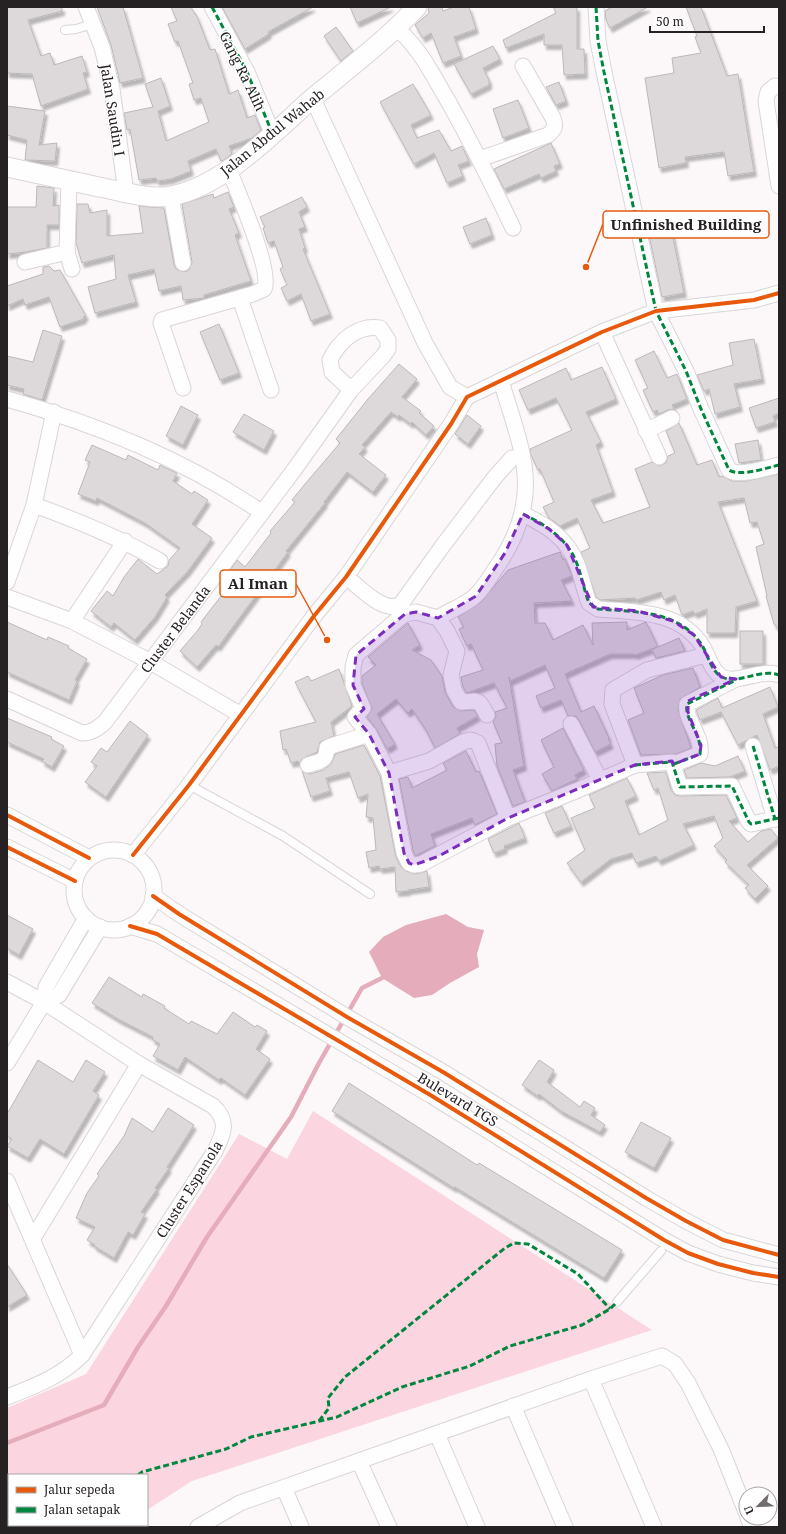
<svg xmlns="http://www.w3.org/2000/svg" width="786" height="1534" viewBox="0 0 786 1534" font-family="'Noto Serif',serif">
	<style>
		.green { fill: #fbd5df }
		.water { fill: #e5acbb }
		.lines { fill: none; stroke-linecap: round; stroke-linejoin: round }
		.stream { stroke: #e5acbb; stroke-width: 4.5 }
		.building { fill: #ddd9da; stroke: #bcb8b9; filter: url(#shadow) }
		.service-casing { stroke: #dad5d6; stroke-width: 10 }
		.minor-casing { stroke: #dad5d6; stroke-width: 17 }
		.tertiary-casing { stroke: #dad5d6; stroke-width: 21 }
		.service { stroke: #fffefe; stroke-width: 8 }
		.minor { stroke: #fffefe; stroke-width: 15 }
		.tertiary { stroke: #fffefe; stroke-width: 19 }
		.quiet { stroke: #00873e; stroke-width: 3; stroke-dasharray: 6 3; stroke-linecap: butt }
		.cycleway-casing { stroke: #fff; stroke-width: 6 }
		.cycleway { stroke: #e8590c; stroke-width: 4 }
		.marked { fill: #7b2cbf; fill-opacity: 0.2; stroke: #7b2cbf; stroke-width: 3; stroke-dasharray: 8 5; stroke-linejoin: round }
		.labels { text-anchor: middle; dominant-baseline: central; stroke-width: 3; stroke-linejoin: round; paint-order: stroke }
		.street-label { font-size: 14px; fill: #262122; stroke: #fff }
		.leader { fill: none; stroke: #e8590c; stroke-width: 1.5 }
		.callout-dot { fill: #e8590c; stroke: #fff; stroke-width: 1.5 }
		.callout { fill: #fff; stroke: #e8590c; stroke-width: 1.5 }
		.callout-label { font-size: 15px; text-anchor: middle; font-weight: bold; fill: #262122 }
	</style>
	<defs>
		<filter id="shadow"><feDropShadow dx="2.5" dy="4.5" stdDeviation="1" flood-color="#0004"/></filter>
	</defs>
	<rect width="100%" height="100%" fill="#fcf8f9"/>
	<path class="green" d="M313 1111 652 1330 192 1481 147 1510V1475H9V1525H125L122 1527H7V1408L86 1374 239 1134 287 1159Z"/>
	<path class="water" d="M446 914 468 927 484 930 477 954 479 967 450 983 432 995 414 998 382 978 369 952 383 937 406 925Z"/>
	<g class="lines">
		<path class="stream" d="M7 1443 104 1405 138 1347 166 1306 207 1237 291 1117 319 1063 362 988 382 978"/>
	</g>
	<g class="building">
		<path d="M7 7H62V11L28 20 41 56 50 53 54 65 82 56 87 72 83 73 88 89 41 106 32 74 7 73Z"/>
		<path d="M97 7H123L143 78 120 83 111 45Z"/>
		<path d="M171 7H191L195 14H196L210 50 215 49 229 94 238 90 247 118 255 115 261 130 252 138 229 146 232 154 224 160 221 161 216 149 188 161 191 171 171 179 157 181 156 178 139 180 130 129 127 130 124 113 153 107 145 84 161 78 170 106 158 111 166 141 209 122 201 98 194 100 189 84 193 83 178 41 175 42 168 24 177 21Z"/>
		<path d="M222 7H313L268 32 269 34 245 49Z"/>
		<path d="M350 7H391L357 23Z"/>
		<path d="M428 7H442L443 11 454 7H469L476 29 454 37 461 56 443 63 431 33 423 38 415 25 429 13Z"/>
		<path d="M553 7H577V49H584L585 74 564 75 562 45H544V34L506 48 503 40 556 13Z"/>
		<path d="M612 7H648L610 28 606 20 605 11Z"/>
		<path d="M686 7H701L727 76 738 74 754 172 728 176 724 152 685 157 686 163 659 168 645 78 674 73 672 58 701 53 695 37 697 36Z"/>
		<path d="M336 27 353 51 341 61 324 36Z"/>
		<path d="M493 46 500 59 483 68 489 80V85L471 94 454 64Z"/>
		<path d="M559 82 566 101 556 105 546 87Z"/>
		<path d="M413 84 431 115 411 125 417 138 439 130 451 151 462 146 469 161 458 165 463 176 447 183 434 153 414 164 380 102Z"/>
		<path d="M518 100 529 128 503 138 493 109Z"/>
		<path d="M7 106 45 111 39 145 57 143 55 161 25 160 27 140 7 135Z"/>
		<path d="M551 143 560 164 554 166 556 171 541 178 539 174 504 189 494 169Z"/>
		<path d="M37 186 54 188 53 206 59 205V225H47V248L26 252 7 254V207H36Z"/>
		<path d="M228 192 234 207 229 209 239 233 235 235 251 281 204 295V298L183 300 181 286 159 291 154 269 128 275 136 302 95 313 88 287 116 279 114 255 82 263 76 243 77 204H88L90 213 107 210V236L143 233 139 206 164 208 174 265 176 269 184 272 189 270 192 262 182 204 213 194 214 198Z"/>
		<path d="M302 197 307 207 299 212 305 227 299 229 305 248 303 249 330 314 311 321 301 294 287 301 281 288 287 285 280 269 283 267 274 241 268 243 263 228 265 227 260 217Z"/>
		<path d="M668 212 684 293 662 297 645 216Z"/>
		<path d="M486 218 492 235 470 244 463 227Z"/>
		<path d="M49 266 54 271 60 270 86 316 83 317 84 319 60 327 49 297 25 305 23 299 7 306V286L43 274V267Z"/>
		<path d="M219 324 239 373 220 380 200 332Z"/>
		<path d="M43 330 62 336 42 400 23 394 24 389 7 385V356L33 362Z"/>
		<path d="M754 339 762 379 734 384 740 407 715 414 709 389 704 391 697 375 733 365 729 343Z"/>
		<path d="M654 351 667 378 677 374 687 399 672 405 674 409 668 410 659 414 657 410 653 412 643 390 648 388 635 360Z"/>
		<path d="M399 364 417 379 402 397 421 411 419 413 434 426 426 435 412 422 411 424 399 415 398 417 391 412 362 445 365 447 359 454 386 475 373 492 347 472 324 502 325 503 286 551 288 552 218 647 216 645 197 667 180 651 198 630 202 624 201 622 235 578 228 573 237 560 245 567 271 533 270 531 295 502 292 500 305 484 340 443 336 439 368 399Z"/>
		<path d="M602 367 616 399 586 412 601 442 596 445 613 492 591 500 603 523 650 507 635 469 652 462 659 466 666 463 668 456 675 453 666 431 679 423 697 465 712 460 719 477 723 476 732 481H746L779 474V628L774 624 766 596H767L756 547 764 544 757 522 750 523 744 498 718 502 757 601 736 607 735 633H707V609L695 614 693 611 682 615 675 595 664 600 661 592 636 600 635 598 600 600 596 597 581 552 590 548 577 518 560 526 549 518 543 507 554 502 540 469 538 470 531 455 530 449 572 430 556 398 528 410 519 390 566 368 571 380Z"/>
		<path d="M779 398V413L773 416 775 422 756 428 749 408Z"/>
		<path d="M181 406 198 415 183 445 166 436Z"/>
		<path d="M244 414 274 431 264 450 233 432Z"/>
		<path d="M467 415 481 426 468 444 455 434Z"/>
		<path d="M758 440 761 460 739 463 735 444Z"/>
		<path d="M92 445 126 460 128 455 158 470 160 465 166 468 177 473 173 481 192 494 194 491 208 500 192 524 212 538 188 571 165 595 167 597 155 617 135 640 114 623 111 627 91 611 107 591 113 596 124 577 138 559 157 574 168 566 169 560 180 548 145 523 97 498 96 501 78 494 90 462 85 460Z"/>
		<path d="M560 552 563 560 565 559 572 576 561 580 572 601 534 603 535 623H545L553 640 583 625 593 645 592 623 627 622V630L646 622 658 647 679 638 685 651 656 658 652 650 657 647 635 655 634 654H610L565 674 581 712 594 706 609 738 608 739 611 744 595 752 579 720 576 716H568L561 700 541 708 536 696 555 688 545 665 510 681 509 677 524 766 513 770 525 802 513 806 497 766 495 744 502 743 493 722 496 716 495 712 507 708 494 683 467 693 463 687 461 677 483 670 471 644 467 646 459 629 464 627 458 617 481 602 508 570Z"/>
		<path d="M7 622 47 640 48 637 69 646 68 648 87 659 75 680 77 681 69 700 7 672Z"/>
		<path d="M408 623 420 645 412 650 431 660 442 676 445 692 453 707 461 711 474 710 478 716 457 728 460 734 435 748 426 730 412 709 408 713 396 699 377 714 395 744 387 749 377 730 367 717 372 709 362 683V676L376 665 368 657Z"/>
		<rect x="740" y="631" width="23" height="33"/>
		<path d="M693 668 700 687 680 699 678 710 691 748 676 754 641 755 628 720 644 713 634 688 663 675Z"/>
		<path d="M339 669 352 706 331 722 334 736 320 742 317 752 302 759 299 764 298 761 291 763 286 749 283 750 280 731 316 722 295 682 308 676 311 681Z"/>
		<path d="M770 687 778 707 763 714 775 748 779 747V766L770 770 757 735 738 745 721 712 700 720 696 710 718 698 722 708Z"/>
		<path d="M7 718 52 737 51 739 64 746 52 767 42 761 44 759 7 742Z"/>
		<path d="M130 721 148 735 106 797 85 782 97 766 91 762 101 748 107 752Z"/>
		<path d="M563 728 584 770 575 775 577 779 552 791 542 774 554 767 541 740Z"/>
		<path d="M364 745 380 776 396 857 401 867 406 871 415 874 427 871 429 887 408 890V891L396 892 395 867 380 869 379 866 369 868 366 852 376 850 373 818 366 817 368 794 358 798 349 772 326 778 330 791 311 797 302 771 310 774 323 770 331 764 335 754Z"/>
		<path d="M466 751 476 772 479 771 497 814 475 825 472 818 431 834 435 846 415 856 413 850 399 779 408 777 412 788 447 770 443 763Z"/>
		<path d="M738 756 745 771 730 777 687 778 684 770 701 763 715 766Z"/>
		<path d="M666 772 671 790 675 795 680 796 726 795 737 818 729 821 748 842 761 831 771 829 778 838 747 865 768 886 755 899 745 888 749 885 725 862 727 860 714 846 723 838 714 816 683 824 694 845 659 861 656 856 636 863 632 853 611 859 581 882 567 863 585 850 571 818 595 808 589 795 627 778 636 796 625 801 639 835 668 820 658 788 654 790 647 773Z"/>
		<path d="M562 806 571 826 554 833 545 813Z"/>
		<path d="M519 823 525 838 504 846 505 849 494 853 488 839Z"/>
		<path d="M7 915 33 929 19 955 7 948Z"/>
		<path d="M109 977 142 997 143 994 165 1006 164 1008 189 1024 191 1021 217 1034 233 1012 255 1027 257 1025 267 1031 256 1049 270 1059 245 1095 221 1078 219 1080 185 1057 178 1070 153 1056 160 1044 152 1039 153 1037 118 1019 92 1003Z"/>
		<path d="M38 1060 73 1082 86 1060 105 1072 93 1091 99 1095 64 1154 40 1139 28 1158 7 1146 12 1139 7 1136V1114Z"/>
		<path d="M539 1060 554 1070 547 1082 580 1107 584 1101 595 1108 591 1115 605 1125 600 1132 561 1111 539 1094 538 1096 522 1085Z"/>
		<path d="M349 1083 477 1165 479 1163 622 1250 604 1278 455 1187 454 1188 332 1111Z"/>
		<path d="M168 1108 194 1125 167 1167 169 1168 155 1188 157 1189 141 1212 145 1214 133 1235 128 1232 114 1258 94 1246 95 1245 87 1240 95 1227 76 1218 87 1193 99 1176 97 1174 124 1136 132 1118 153 1132Z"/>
		<path d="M641 1122 671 1138 654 1168 625 1152Z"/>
		<path d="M7 1264 27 1295 7 1307Z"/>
	</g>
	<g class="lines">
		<defs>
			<g id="service">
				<path d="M65 30 76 29 93 24"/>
				<path d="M189 785 283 836 370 894"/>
				<path d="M617 1302 661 1251"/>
			</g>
			<g id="minor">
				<path d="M86 7 102 47 112 89 126 193"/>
				<path d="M212 7 247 72 273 135"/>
				<path d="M596 7 598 41 604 72 656 311 686 371 701 409 729 470C739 477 767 468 779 465"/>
				<path d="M396 28C418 46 430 70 444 94 469 137 491 182 513 228"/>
				<path d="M775 86 768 92 766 101 779 186"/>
				<path d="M313 99 425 343 450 387 467 397"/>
				<path d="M480 159 548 135C555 129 556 126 553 118L523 66"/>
				<path d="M69 181 67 252 72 269"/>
				<path d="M171 196 183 263"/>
				<path d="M25 262 67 252"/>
				<path d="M240 298 271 390"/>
				<path d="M602 332 659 457"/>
				<path d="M183 388 161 323 162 320 253 294 264 289C273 273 237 190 229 170"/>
				<path d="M7 399C96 424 184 459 261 512"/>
				<path d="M646 431 672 418"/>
				<path d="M34 505C79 521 118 537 160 561"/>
				<path d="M523 514C546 525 568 539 577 564 582 577 584 590 589 603L598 609C635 612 681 610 703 647 708 656 712 672 722 677 738 685 760 668 779 675"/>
				<path d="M346 577C360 587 384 615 401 604L444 544 495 477 512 458"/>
				<path d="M7 582 34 505 54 412"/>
				<path d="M7 597 72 621 149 661 241 715"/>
				<path d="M438 618C450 610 464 606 475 596 485 587 492 573 500 562 544 494 522 451 501 381"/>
				<path d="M72 621 125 541"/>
				<path d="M7 699 82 733C92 733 98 728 105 722L294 470 351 390 383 356 388 349V340L380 328C358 324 339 341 330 360L332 372 351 390"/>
				<path d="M487 715C477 696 479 702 461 702L454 690 451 675 457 651 447 631 438 618 416 612 405 614 397 620 356 655 353 667V685L363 708 355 717 369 734 389 773 404 853 409 863 414 865 421 864 508 818 578 790 635 765 612 704 613 690 647 670 706 655"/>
				<path d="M571 724 600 780"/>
				<path d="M753 746 775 819"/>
				<path d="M674 764 700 754C703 735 684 720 687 704L736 679"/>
				<path d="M308 765C320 761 326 762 327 748L331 746 369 734"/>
				<path d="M635 765 672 762 680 787 732 786 749 822 751 824 779 818"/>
				<path d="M389 773 429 761 463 742 470 740 474 741 478 743 508 818"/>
				<path d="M7 815 89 858"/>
				<path d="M7 847 75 881"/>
				<circle cx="114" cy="890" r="40"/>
				<path d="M133 855 189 785 314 616 346 577 451 424 467 397 602 332 656 311 754 300 779 293"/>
				<path d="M153 896 179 914 347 1017 443 1072 646 1198 686 1221 723 1240 779 1255"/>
				<path d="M130 926 157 934 432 1096 664 1240 688 1253 718 1264 753 1273 779 1277"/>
				<path d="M7 982 44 1002 139 1064 213 1106C229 1121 224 1133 215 1151L82 1355C60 1377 35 1386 7 1397"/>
				<path d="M44 1002 59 995 100 927"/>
				<path d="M7 1063 44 1002 46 987 86 918"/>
				<path d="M7 1181 82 1355"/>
				<path d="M33 1238 139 1064"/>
				<path d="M591 1379 654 1527"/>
				<path d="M513 1406 565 1527"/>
				<path d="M437 1434 477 1527"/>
				<path d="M359 1461 389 1527"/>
				<path d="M284 1488 301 1527"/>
				<path d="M748 1518 752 1527"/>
				<path d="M198 1527 240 1503 591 1379 662 1356 675 1364 688 1383 721 1449 746 1512"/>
			</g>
			<path id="tertiary" d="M7 167C38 174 68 180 99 187 121 191 148 200 171 196 223 187 275 131 314 97 349 68 386 40 417 7"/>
		</defs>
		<use href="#service" class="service-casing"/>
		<use href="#minor" class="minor-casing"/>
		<use href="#tertiary" class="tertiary-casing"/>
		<use href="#service" class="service"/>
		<use href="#minor" class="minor"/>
		<use href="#tertiary" class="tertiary"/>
		<g class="quiet">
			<path d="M212 7 247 72 273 135"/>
			<path d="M596 7 598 41 604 72 656 311 686 371 701 409 729 470C739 477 767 468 779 465"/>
			<path d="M523 514C546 525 568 539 577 564 582 577 584 590 589 603L598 609C635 612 681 610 703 647 708 656 712 672 722 677 738 685 760 668 779 675"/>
			<path d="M753 746 775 819"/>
			<path d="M674 764 700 754C703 735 684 720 687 704L736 680"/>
			<path d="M635 765 672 762 680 787 732 786 749 822 751 824 779 818"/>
			<path d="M319 1421 329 1408 328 1398 345 1377 505 1248 514 1243 528 1244 578 1274 610 1309"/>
			<path d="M138 1475 142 1472 226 1449 251 1437 337 1417 402 1387 470 1366 510 1346 582 1325 610 1309 617 1302"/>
			<path d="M83 1527 86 1525"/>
		</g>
		<defs>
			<g id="cycleway">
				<path d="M7 815 89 858"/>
				<path d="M7 847 75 881"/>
				<path d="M133 855 189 785 314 616 346 577 451 424 467 397 602 332 656 311 754 300 779 293"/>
				<path d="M153 896 179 914 347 1017 443 1072 646 1198 686 1221 723 1240 779 1255"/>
				<path d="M130 926 157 934 432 1096 664 1240 688 1253 718 1264 753 1273 779 1277"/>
			</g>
		</defs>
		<use href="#cycleway" class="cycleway-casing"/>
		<use href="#cycleway" class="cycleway"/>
	</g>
	<path class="marked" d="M523 514 549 529 567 545 593 607 638 611 673 621 694 635 721 677 736 679 688 701V712L701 745 700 754 674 764 672 761 635 765 508 818 439 856 414 865 409 863 404 853 389 773 369 734 355 717 364 709 353 685 356 655 405 614 416 612 438 618 476 596 505 553Z"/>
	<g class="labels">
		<g class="street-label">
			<text transform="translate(243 71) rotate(64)">Gang Ra Alih</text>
			<text transform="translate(113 110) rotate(81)">Jalan Saudin I</text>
			<text transform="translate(272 132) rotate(-39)">Jalan Abdul Wahab</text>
			<text transform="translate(175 629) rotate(-53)">Cluster Belanda</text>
			<text transform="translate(458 1099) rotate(31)">Bulevard TGS</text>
			<text transform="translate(189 1189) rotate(-58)">Cluster Espanola</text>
		</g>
	</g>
	<path class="leader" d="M586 267L603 224M327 640L296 584"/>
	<g class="callout-dot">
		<circle cx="586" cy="267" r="4"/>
		<circle cx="327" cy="640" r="4"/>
	</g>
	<g class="callout">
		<rect x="603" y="211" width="166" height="27" rx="4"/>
		<rect x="220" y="570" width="76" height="27" rx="4"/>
	</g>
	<g class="callout-label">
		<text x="686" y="230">Unfinished Building</text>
		<text x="258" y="589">Al Iman</text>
	</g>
	<rect width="786" height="1534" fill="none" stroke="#262122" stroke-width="16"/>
	<rect x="8" y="1474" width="140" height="52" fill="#ffffff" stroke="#a8a6a7"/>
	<rect x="16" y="1487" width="20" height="6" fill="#e8590c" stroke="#a8a6a7"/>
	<text x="44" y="1494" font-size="12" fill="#262122">Jalur sepeda</text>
	<rect x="16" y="1507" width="20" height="6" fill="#00873e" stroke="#a8a6a7"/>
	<text x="44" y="1514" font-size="12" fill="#262122">Jalan setapak</text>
	<g transform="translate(758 1506) rotate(246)"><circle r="19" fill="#ffffff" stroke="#a8a6a7"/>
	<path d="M0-3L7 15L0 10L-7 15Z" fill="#716c6d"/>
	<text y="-6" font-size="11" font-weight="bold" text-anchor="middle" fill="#262122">U</text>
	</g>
	<path d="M650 26v6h114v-6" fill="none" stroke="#262122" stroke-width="2"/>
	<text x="656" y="26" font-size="12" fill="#262122" stroke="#ffffff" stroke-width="3" paint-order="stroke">50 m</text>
</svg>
